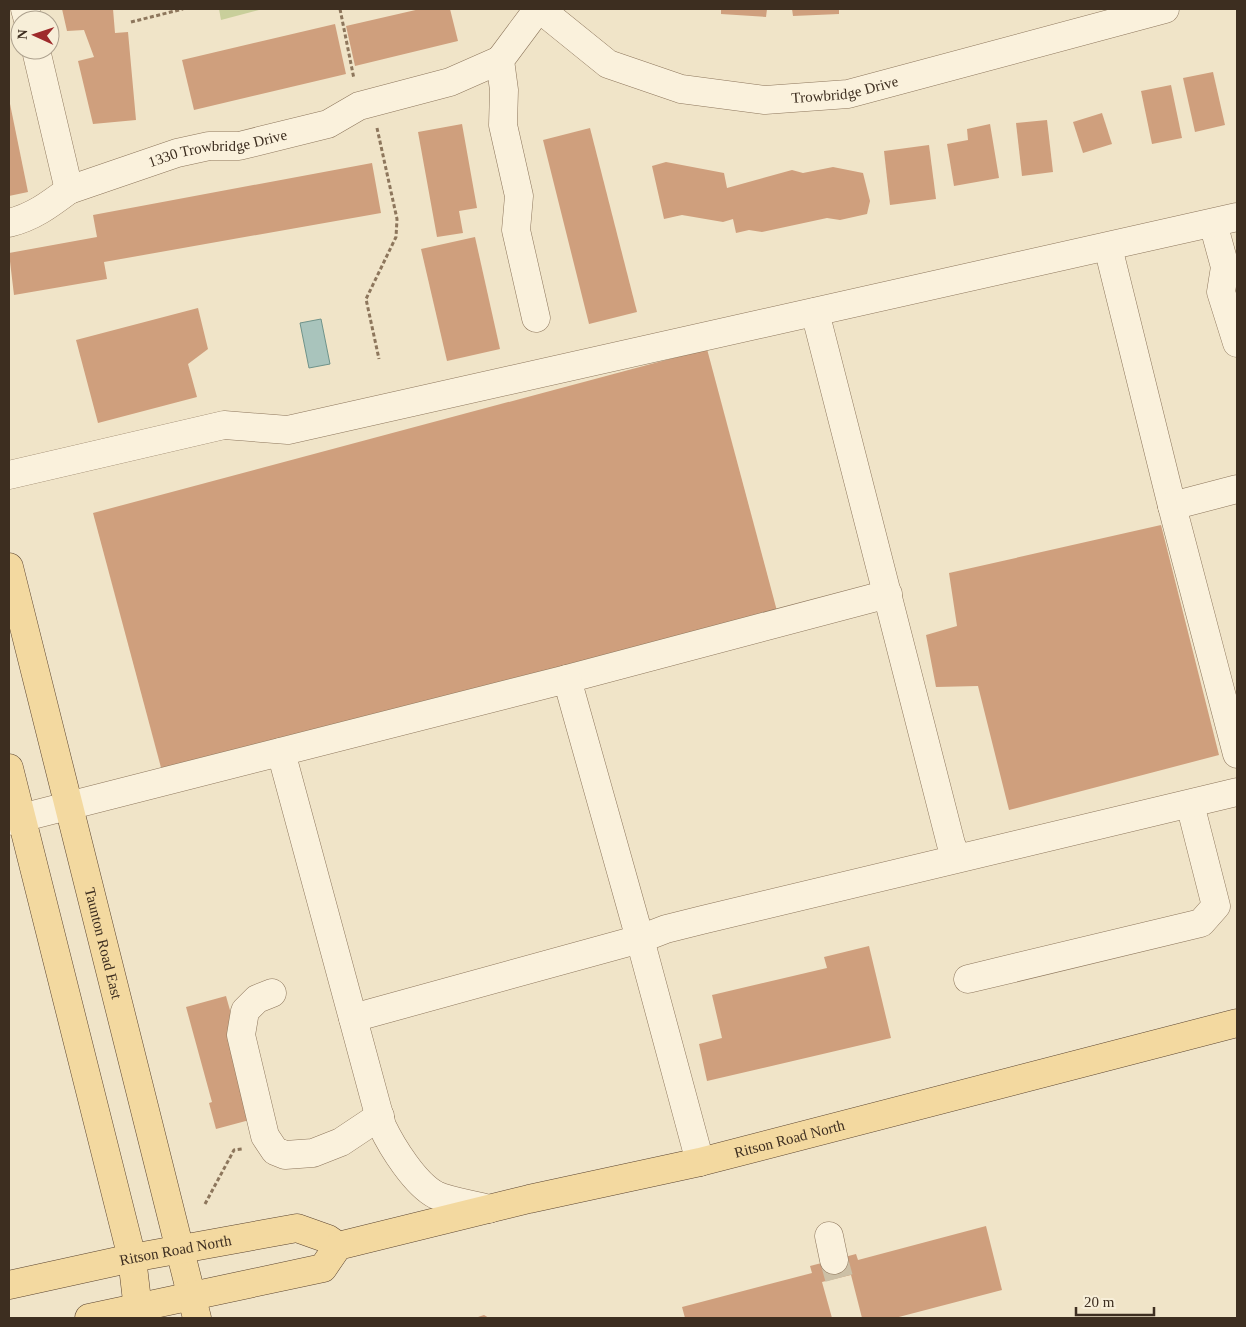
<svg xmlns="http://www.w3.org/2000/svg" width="1246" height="1327" viewBox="0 0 1246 1327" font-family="'Times New Roman',serif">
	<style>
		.green { fill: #c9cf9b }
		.water { fill: #a9c4bc; stroke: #6f938a }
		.building { fill: #cf9f7d }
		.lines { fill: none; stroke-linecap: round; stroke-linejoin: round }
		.minor-tunnel { stroke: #ccc0a6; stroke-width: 28; stroke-dasharray: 28 14; stroke-linecap: butt }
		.minor-casing { stroke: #8d765c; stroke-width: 29 }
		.major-casing { stroke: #5b4430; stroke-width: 29 }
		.path { stroke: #8d765c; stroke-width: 3; stroke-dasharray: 4 2.5; stroke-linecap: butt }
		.minor { stroke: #faf1dc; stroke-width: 28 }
		.major { stroke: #f3d9a0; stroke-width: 28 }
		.labels { text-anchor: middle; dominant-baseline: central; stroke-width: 5; stroke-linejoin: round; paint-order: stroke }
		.street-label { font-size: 15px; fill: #3d2e20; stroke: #f7eed8 }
	</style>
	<rect width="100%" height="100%" fill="#f0e4c8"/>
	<path class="green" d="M219 9H263L221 20Z"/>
	<path class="water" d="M321 319 330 364 309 368 300 323Z"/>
	<g class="building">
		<path d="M62 9H113L115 33 128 32 136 120 93 124 78 61 94 57 84 30 67 31Z"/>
		<path d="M420 9H450L458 41 355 66 346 26Z"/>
		<path d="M721 9H767L766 17 721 14Z"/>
		<path d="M792 9H839V14L793 16Z"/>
		<path d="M335 24 346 74 194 110 182 60Z"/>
		<path d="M1213 72 1225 125 1195 132 1183 78Z"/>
		<path d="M1171 85 1182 138 1152 144 1141 91Z"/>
		<path d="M9 99 28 192 9 196Z"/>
		<path d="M1102 113 1112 144 1083 153 1073 122Z"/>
		<path d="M1047 120 1053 172 1022 176 1016 123Z"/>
		<path d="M462 124 477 208 459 211 463 233 437 237 418 132Z"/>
		<path d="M990 124 999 178 954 186 947 144 968 140 967 129Z"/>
		<path d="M590 128 637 312 589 324 543 140Z"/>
		<path d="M929 145 936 199 890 205 884 151Z"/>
		<path d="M666 162 724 173 727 188 792 170 803 173 833 167 863 173 870 201 867 214 840 220 827 218 762 232 749 230 736 233 733 219 723 222 682 215 664 219 652 166Z"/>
		<path d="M372 163 381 213 104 262 107 279 14 295 9 253 97 237 93 215Z"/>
		<path d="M475 237 500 349 447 361 421 249Z"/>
		<path d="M198 308 208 349 188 364 197 397 98 423 76 340Z"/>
		<path d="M707 349 777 611 163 775 93 513Z"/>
		<path d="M1161 525 1219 755 1009 810 978 686 936 687 926 635 957 626 949 573Z"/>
		<path d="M869 946 891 1038 707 1081 699 1044 722 1038 712 995 827 968 824 957Z"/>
		<path d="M226 996 249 1078 257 1118 216 1129 209 1103 212 1102 186 1007Z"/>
		<path d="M986 1226 1002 1290 895 1318H862L851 1275 822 1282 832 1318H685L682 1307 812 1273 810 1266 856 1254 858 1260Z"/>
		<path d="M484 1315 489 1318H475Z"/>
	</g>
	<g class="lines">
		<path class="minor-tunnel" d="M834 1260 839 1278"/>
		<defs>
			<g id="minor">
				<path d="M25 9 28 20"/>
				<path id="s1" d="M540 9 608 64 681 89 765 100 848 94 1165 9"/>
				<path id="s2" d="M36 50 69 190 177 153 209 146H239L328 124 359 106 450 82 500 60"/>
				<path d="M9 223C33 217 49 205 69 190"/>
				<path d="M1213 223 1225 267 1221 292 1237 343"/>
				<path d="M1108 247 1172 506"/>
				<path d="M815 312 951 844 957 858"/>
				<path d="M536 318 516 230 519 196 503 125 504 90 500 60 538 9"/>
				<path d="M9 475 224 425 288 430 1237 217"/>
				<path d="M1237 489 1172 506 1237 754"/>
				<path d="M567 679 888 594"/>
				<path d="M281 752 382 1126C392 1147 415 1184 436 1195 452 1202 472 1204 489 1209"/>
				<path d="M9 821 567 679 640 939 353 1018"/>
				<path d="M968 979 1201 923 1216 906 1190 804"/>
				<path d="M272 993 257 999 245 1011 241 1035 265 1136 275 1151 285 1155 313 1153 341 1142 380 1116"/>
				<path d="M700 1162 640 939 666 929 702 920 1237 792"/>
				<path d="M829 1236 834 1260"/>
			</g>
			<g id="major">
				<path id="s3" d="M9 567 197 1318"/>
				<path d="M9 768 132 1258 139 1318"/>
				<path id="s4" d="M9 1285 132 1258 297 1228 328 1239 338 1246"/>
				<path id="s5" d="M89 1318 323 1268 338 1246 529 1199 700 1162 1237 1023"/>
			</g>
		</defs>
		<use href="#minor" class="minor-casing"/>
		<use href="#major" class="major-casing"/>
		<g class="path">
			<path d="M340 9 354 79"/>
			<path d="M131 22 183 9"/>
			<path d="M377 128 397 219 396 237 366 299 379 359"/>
			<path d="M205 1204 234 1150 242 1149"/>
		</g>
		<use href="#minor" class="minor"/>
		<use href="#major" class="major"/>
	</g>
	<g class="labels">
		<g class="street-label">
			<text stroke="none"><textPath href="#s1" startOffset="330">Trowbridge Drive</textPath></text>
			<text stroke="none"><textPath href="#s2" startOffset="299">1330 Trowbridge Drive</textPath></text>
			<text stroke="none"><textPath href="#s3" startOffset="388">Taunton Road East</textPath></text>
			<text stroke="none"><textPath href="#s5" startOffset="730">Ritson Road North</textPath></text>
			<text stroke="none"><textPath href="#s4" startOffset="170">Ritson Road North</textPath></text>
		</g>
	</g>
	<rect width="1246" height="1327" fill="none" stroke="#3d2e20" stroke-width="20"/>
	<g transform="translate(35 35) rotate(273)"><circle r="24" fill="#f7eed8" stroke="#ada18e"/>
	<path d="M0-4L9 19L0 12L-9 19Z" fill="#9e2a2b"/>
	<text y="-8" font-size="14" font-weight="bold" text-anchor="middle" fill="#3d2e20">N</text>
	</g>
	<path d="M1076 1307v8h78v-8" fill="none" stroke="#3d2e20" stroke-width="2.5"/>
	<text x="1084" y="1307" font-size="15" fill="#3d2e20" stroke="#f7eed8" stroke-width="4" paint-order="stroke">20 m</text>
</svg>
